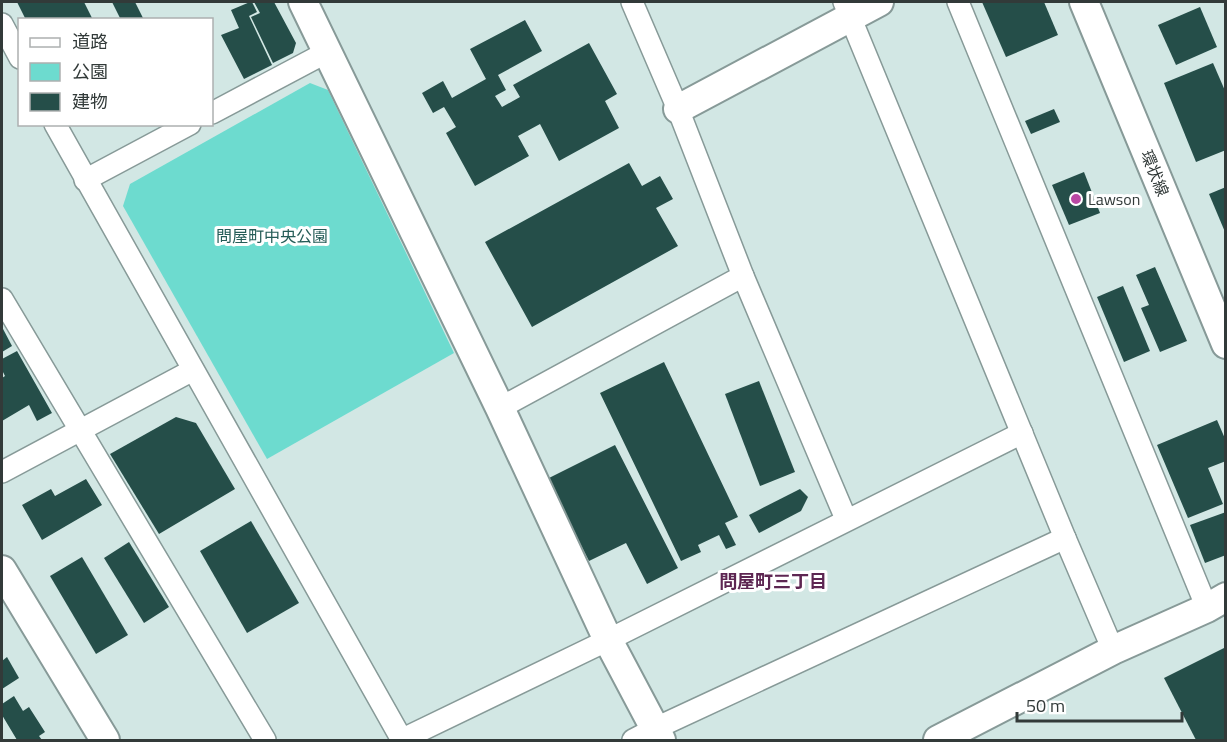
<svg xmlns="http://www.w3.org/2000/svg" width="1227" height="742" viewBox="0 0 1227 742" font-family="'Titillium Web','Noto Sans JP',sans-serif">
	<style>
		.green { fill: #6ddbcf }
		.building { fill: #254e49 }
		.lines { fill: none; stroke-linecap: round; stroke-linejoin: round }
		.street-casing { stroke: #879a98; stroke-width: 24 }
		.secondary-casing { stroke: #879a98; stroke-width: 32 }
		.street { stroke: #fff; stroke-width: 21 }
		.secondary { stroke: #fff; stroke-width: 28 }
		.poi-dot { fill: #ba48a4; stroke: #fff; stroke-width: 2 }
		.labels { text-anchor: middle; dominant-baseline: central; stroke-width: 6; stroke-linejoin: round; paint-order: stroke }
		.street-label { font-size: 16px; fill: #323a39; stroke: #fff }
		.poi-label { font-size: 16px; fill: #323a39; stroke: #fff; text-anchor: start }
		.park-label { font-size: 16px; fill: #255c57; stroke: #fff }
		.neighbourhood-label { font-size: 18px; font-weight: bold; fill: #5d2652; stroke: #fff }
	</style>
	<rect width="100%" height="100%" fill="#d2e7e4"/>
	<path class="green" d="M310 83 328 90 454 353 267 459 123 206 130 184Z"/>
	<g class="building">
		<path d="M17 2H84L93 20H26Z"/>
		<path d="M112 2H135L144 20H121Z"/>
		<path d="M250 2H252L257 12 249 16 272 65 244 79 221 35 239 28 231 10Z"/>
		<path d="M254 2H274L296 43 293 53 273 63 251 17 260 13Z"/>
		<path d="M982 2H1044L1058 35 1006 57Z"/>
		<path d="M1200 7 1217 47 1176 65 1158 25Z"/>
		<path d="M525 20 542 51 498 75 506 90 495 96 502 107 520 97 513 85 589 43 617 94 605 101 619 128 559 161 540 124 518 136 529 156 475 186 446 133 456 127 444 107 433 113 422 93 443 81 452 98 486 79 470 49Z"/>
		<path d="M1213 63 1226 93V150L1196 162 1164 83Z"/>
		<path d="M1054 109 1060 122 1031 134 1025 121Z"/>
		<path d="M629 163 642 186 660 176 673 199 656 208 678 246 532 327 485 242Z"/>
		<path d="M1084 172 1100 213 1069 225 1052 185Z"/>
		<path d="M1226 187V232H1225L1209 194Z"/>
		<path d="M1155 267 1187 341 1160 352 1141 308 1149 305 1136 275Z"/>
		<path d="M1123 286 1150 351 1124 362 1097 297Z"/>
		<path d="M2 327 12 346 2 352Z"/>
		<path d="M17 351 52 413 37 421 29 405 2 421V378L5 376 2 370V359Z"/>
		<path d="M664 362 738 517 725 523 736 545 726 549 719 535 698 545 701 552 681 561 600 393Z"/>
		<path d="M759 381 795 472 760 486 725 394Z"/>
		<path d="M176 417 196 423 235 489 159 534 110 454Z"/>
		<path d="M1217 420 1226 441V461L1208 468 1223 504 1188 518 1157 445Z"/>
		<path d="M615 445 678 568 647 584 626 543 589 561 547 479Z"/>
		<path d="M86 479 102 505 42 540 22 505 51 489 55 496Z"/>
		<path d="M800 489 808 497 801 511 759 533 749 515Z"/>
		<path d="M1226 512V555L1205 563 1190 525Z"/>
		<path d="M251 521 299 603 247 633 200 551Z"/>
		<path d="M129 542 169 607 144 623 104 558Z"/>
		<path d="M82 557 128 635 96 654 50 576Z"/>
		<path d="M1226 647V740H1196L1164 678Z"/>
		<path d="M7 657 19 678 2 689V661Z"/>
		<path d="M14 696 23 711 29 707 45 732 39 736 42 740H17L2 715V704Z"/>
	</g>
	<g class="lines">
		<defs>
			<g id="street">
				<path d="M632 2 678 109 743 276 846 519"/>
				<path d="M844 2 1065 538 1113 650"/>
				<path d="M958 2 1207 608"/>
				<path d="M2 24 20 58"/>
				<path d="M212 113 327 52"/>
				<path d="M55 124 402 740"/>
				<path d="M85 180 190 124"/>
				<path d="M2 299 265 740"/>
				<path d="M500 408 743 276"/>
				<path d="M2 472 193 370"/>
				<path d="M401 740 608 640 1022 433"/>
				<path d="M633 740 656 728 1065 538"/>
			</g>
			<g id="secondary">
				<path d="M303 2 500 408 608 640 661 740"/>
				<path d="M1084 2 1226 344"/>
				<path d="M678 109 879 2"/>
				<path d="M2 570 105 740"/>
				<path d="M938 740 1113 650 1207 608 1226 597"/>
			</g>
		</defs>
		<use href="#street" class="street-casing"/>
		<use href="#secondary" class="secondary-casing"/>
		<use href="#street" class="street"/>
		<use href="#secondary" class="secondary"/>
	</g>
	<circle class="poi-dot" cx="1076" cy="199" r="6"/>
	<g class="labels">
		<g class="street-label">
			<text transform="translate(1155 173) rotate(68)">環状線</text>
		</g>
		<g class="poi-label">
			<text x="1088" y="199">Lawson</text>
		</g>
		<g class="park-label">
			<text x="272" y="236">問屋町中央公園</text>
		</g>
		<g class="neighbourhood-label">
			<text x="773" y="581">問屋町三丁目</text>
		</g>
	</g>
	<rect width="1227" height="742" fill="none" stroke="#323a39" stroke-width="6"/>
	<rect x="18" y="18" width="195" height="108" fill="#ffffff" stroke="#adb0b0" stroke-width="1.5"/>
	<rect x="30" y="38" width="30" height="9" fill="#ffffff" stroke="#adb0b0" stroke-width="1.5"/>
	<text x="72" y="48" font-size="18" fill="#323a39">道路</text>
	<rect x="30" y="63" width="30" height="18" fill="#6ddbcf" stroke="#adb0b0" stroke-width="1.5"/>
	<text x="72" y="78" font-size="18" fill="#323a39">公園</text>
	<rect x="30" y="93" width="30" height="18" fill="#254e49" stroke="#adb0b0" stroke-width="1.5"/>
	<text x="72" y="108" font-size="18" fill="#323a39">建物</text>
	<path d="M1017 712v9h165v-9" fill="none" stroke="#323a39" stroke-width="3"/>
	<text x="1026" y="712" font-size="18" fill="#323a39" stroke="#ffffff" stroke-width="4.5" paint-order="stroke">50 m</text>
</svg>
